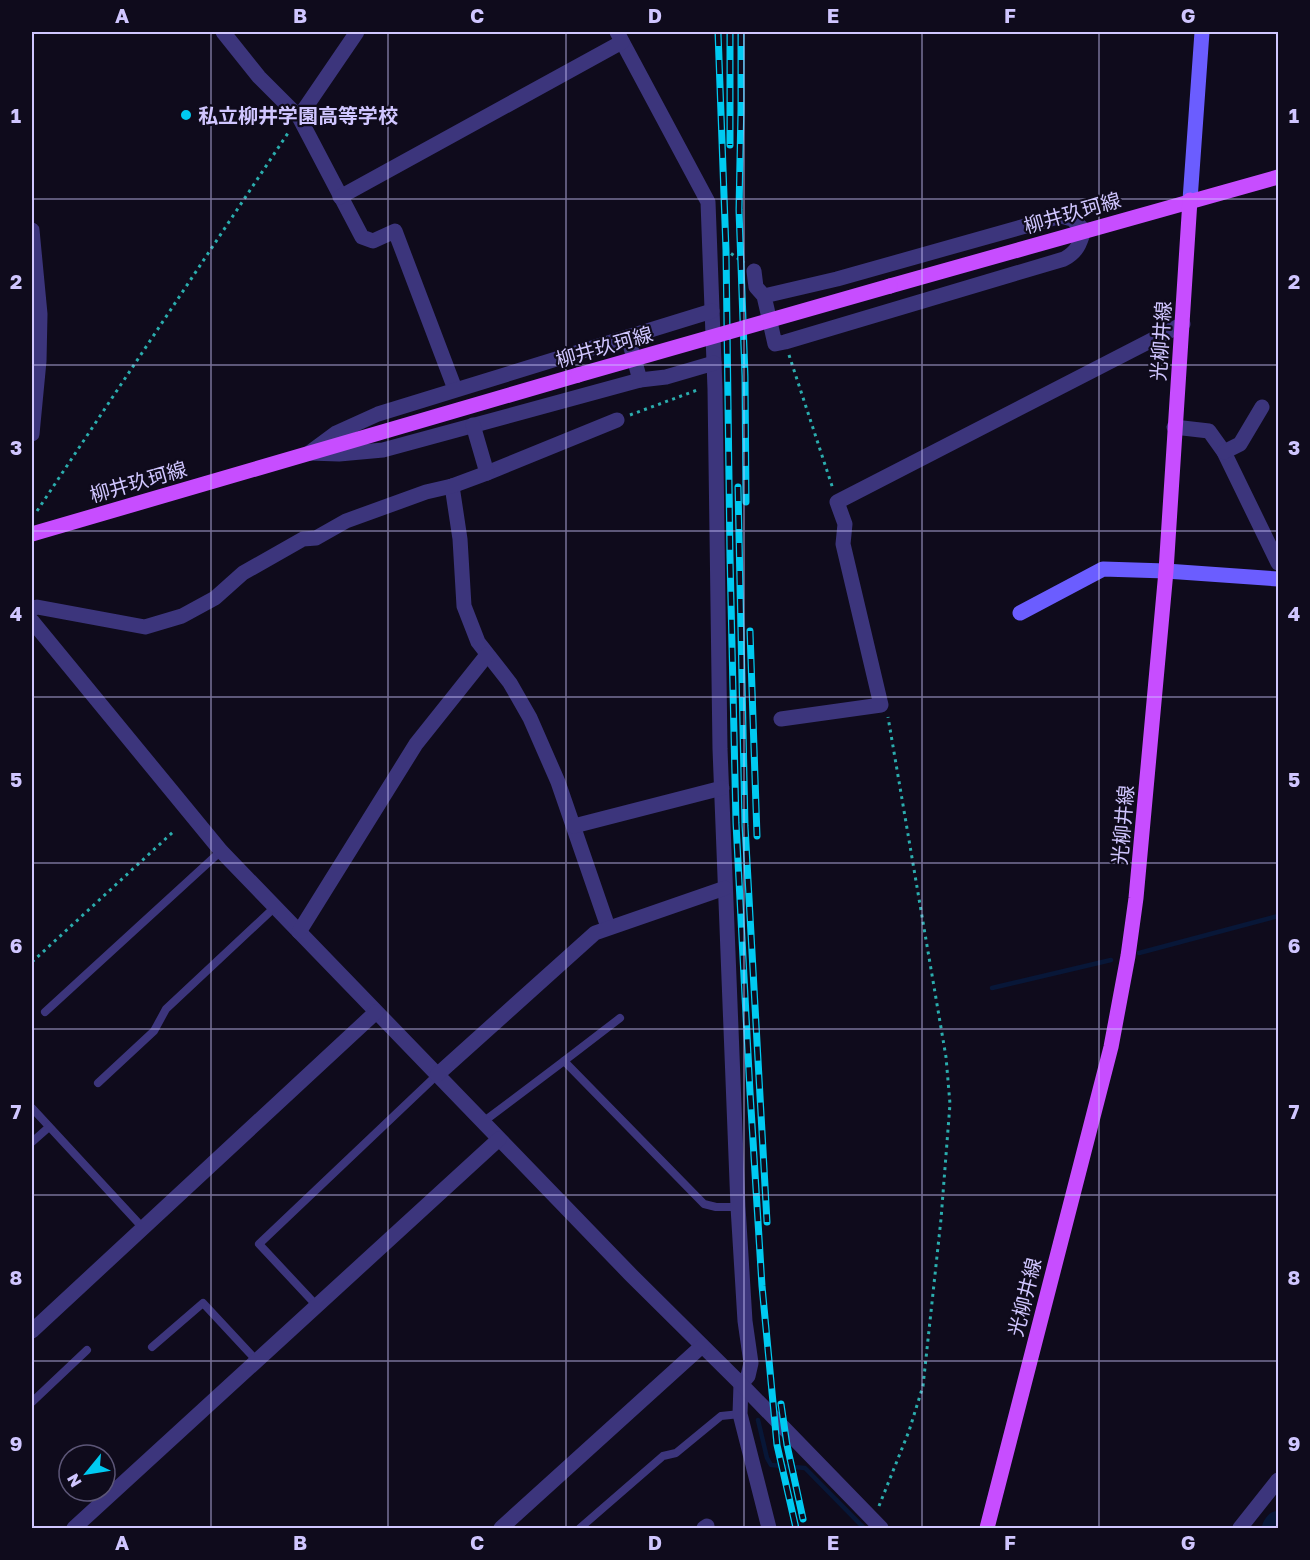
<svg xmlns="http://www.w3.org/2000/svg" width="1310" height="1560" viewBox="0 0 1310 1560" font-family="'Golos Text','Noto Sans JP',sans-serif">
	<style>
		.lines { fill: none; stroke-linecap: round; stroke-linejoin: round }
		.stream { stroke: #081738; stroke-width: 4.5 }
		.river { stroke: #081738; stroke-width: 28 }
		.path { stroke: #2badae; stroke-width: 3; stroke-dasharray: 3 4.5; stroke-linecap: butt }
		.lane { stroke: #3c357c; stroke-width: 8 }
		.street { stroke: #3c357c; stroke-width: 15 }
		.secondary { stroke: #6b5dff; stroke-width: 15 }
		.primary { stroke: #c74dff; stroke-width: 15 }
		.rail-casing { stroke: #00caf1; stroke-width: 7 }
		.rail { stroke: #0f0b1c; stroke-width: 4.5; stroke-dasharray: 14; stroke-linecap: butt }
		.primary-bridge { stroke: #c74dff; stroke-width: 15 }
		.grid { fill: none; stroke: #d0c6ff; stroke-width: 1.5; stroke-opacity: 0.55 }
		.poi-dot { fill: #00caf1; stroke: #0f0b1c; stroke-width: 2 }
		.labels { text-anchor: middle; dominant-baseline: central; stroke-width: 4.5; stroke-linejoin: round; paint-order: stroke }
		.poi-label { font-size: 20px; font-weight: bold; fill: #d0c6ff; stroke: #0f0b1c; text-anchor: start }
		.street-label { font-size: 20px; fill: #d0c6ff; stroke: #0f0b1c }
		.neatline { fill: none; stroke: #d0c6ff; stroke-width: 2 }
		.grid-label { font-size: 20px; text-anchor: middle; font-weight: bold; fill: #d0c6ff }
	</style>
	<rect width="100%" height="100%" fill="#0f0b1c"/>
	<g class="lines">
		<g class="stream">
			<path d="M1139 953 1278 916"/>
			<path d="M992 988 1111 960"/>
			<path d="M758 1420 767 1458 771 1465 805 1468 864 1528"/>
		</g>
		<path class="river" d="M1276 1528 1278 1525"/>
		<g class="path">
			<path d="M725 249 744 263"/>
			<path d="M789 355 833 489"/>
			<path d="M630 415 700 389"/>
			<path d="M37 511 290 130"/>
			<path d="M32 962 173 832"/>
			<path d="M879 1506 909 1431 923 1386 941 1219 950 1104 946 1057 888 717"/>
		</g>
		<g class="lane">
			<path d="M45 1012 221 851"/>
			<path d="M620 1018 564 1061 704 1204 716 1207H738"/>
			<path d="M98 1083 154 1031 166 1009 275 907"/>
			<path d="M32 1108 143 1228"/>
			<path d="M483 1122 564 1061"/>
			<path d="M32 1142 49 1127"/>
			<path d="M317 1306 259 1244 437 1075"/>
			<path d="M152 1347 203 1303 257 1361"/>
			<path d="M32 1402 87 1350"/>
			<path d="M580 1528 663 1456 676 1453 721 1416 740 1414"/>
		</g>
		<g class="street">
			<path d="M223 32 259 77 299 117 362 237 373 241 395 231 455 389"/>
			<path d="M617 32 708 202 715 389 720 749 738 1207 745 1321 751 1363 748 1376 741 1384 740 1414 769 1528"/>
			<path d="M299 117 357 32"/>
			<path d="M340 197 622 42"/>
			<path d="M32 230 40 314 39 361 32 434"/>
			<path d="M754 271 756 287 764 296 837 279 1061 216 1072 219 1084 230C1080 244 1077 252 1064 259L785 342 775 344 764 296"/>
			<path d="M712 311 378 414 336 433 309 453 339 454 383 450 640 380 666 377 714 363"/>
			<path d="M628 337 640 380"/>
			<path d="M1174 427 1209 431 1224 452 1278 563"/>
			<path d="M1224 452 1240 444 1262 407"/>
			<path d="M487 473 617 420"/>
			<path d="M452 486 460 539 464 606 478 642 510 683 530 718 558 782 608 927"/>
			<path d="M32 609 37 607 145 627 182 616 215 598 243 573 303 539 316 538 346 521 426 492 452 486 487 473 473 425"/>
			<path d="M32 621 221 851 631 1275 741 1384 881 1528"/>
			<path d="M781 719 881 705 843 544 845 524 837 502 1183 324"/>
			<path d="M574 826 722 788"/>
			<path d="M299 932 416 744 487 655"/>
			<path d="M437 1075 595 933 725 888"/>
			<path d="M32 1331 376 1012"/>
			<path d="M74 1528 499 1139"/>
			<path d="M501 1528 702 1346"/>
			<path d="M704 1528 707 1526"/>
			<path d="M1240 1528 1278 1480"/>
		</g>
		<g class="secondary">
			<path d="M1190 200 1202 32"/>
			<path d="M1020 613 1103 569 1166 571 1278 579"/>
		</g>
		<g class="primary">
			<path d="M890 286 1278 177"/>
			<path d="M32 534 578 375"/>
			<path d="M987 1528 1111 1047 1128 956 1136 898 1166 571 1190 200"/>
		</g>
		<defs>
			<g id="rail">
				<path d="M718 32 726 250 730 557 736 823 750 1092 762 1286 777 1445 796 1528"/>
				<path d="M730 32V145"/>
				<path d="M741 32V109L739 210 745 376 746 502"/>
				<path d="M738 487 745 826 767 1222"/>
				<path d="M750 631 757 836"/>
				<path d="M781 1404 787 1445 803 1519"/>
			</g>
		</defs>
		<use href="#rail" class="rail-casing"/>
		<use href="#rail" class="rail"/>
		<path class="primary-bridge" d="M578 375 890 286"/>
	</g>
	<path class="grid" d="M211 32V1528M388 32V1528M566 32V1528M744 32V1528M922 32V1528M1099 32V1528M32 199H1278M32 365H1278M32 531H1278M32 697H1278M32 863H1278M32 1029H1278M32 1195H1278M32 1361H1278"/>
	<circle class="poi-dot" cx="186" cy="115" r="6"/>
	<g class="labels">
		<g class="poi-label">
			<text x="198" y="115">私立柳井学園高等学校</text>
		</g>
		<g class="street-label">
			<text transform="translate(1072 212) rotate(-16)">柳井玖珂線</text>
			<text transform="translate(1160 341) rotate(-86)">光柳井線</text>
			<text transform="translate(604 346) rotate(-16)">柳井玖珂線</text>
			<text transform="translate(138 481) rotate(-16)">柳井玖珂線</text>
			<text transform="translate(1122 825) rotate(-85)">光柳井線</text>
			<text transform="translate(1024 1297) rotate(-76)">光柳井線</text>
		</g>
	</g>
	<rect width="1310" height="1560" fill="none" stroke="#0f0b1c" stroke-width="66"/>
	<g transform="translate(87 1473) rotate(240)"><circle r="28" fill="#0f0b1c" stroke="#5c5677" stroke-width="1.5"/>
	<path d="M0-4.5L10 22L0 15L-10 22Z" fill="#00caf1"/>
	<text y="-9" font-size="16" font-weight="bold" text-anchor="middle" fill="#d0c6ff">N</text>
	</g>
	<rect x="33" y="33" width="1244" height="1494" class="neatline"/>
	<g class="grid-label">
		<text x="122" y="23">A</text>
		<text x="300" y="23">B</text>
		<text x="477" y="23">C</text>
		<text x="655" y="23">D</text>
		<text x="833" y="23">E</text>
		<text x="1010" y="23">F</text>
		<text x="1188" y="23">G</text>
		<text x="16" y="123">1</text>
		<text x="1294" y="123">1</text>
		<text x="16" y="289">2</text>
		<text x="1294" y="289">2</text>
		<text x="16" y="455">3</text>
		<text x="1294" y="455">3</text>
		<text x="16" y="621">4</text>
		<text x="1294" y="621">4</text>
		<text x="16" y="787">5</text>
		<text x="1294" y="787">5</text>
		<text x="16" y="953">6</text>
		<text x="1294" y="953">6</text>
		<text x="16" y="1119">7</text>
		<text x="1294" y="1119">7</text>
		<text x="16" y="1285">8</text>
		<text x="1294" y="1285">8</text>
		<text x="16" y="1451">9</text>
		<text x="1294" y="1451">9</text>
		<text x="122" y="1550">A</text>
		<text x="300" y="1550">B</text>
		<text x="477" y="1550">C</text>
		<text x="655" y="1550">D</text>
		<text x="833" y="1550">E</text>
		<text x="1010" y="1550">F</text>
		<text x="1188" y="1550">G</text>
	</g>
</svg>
